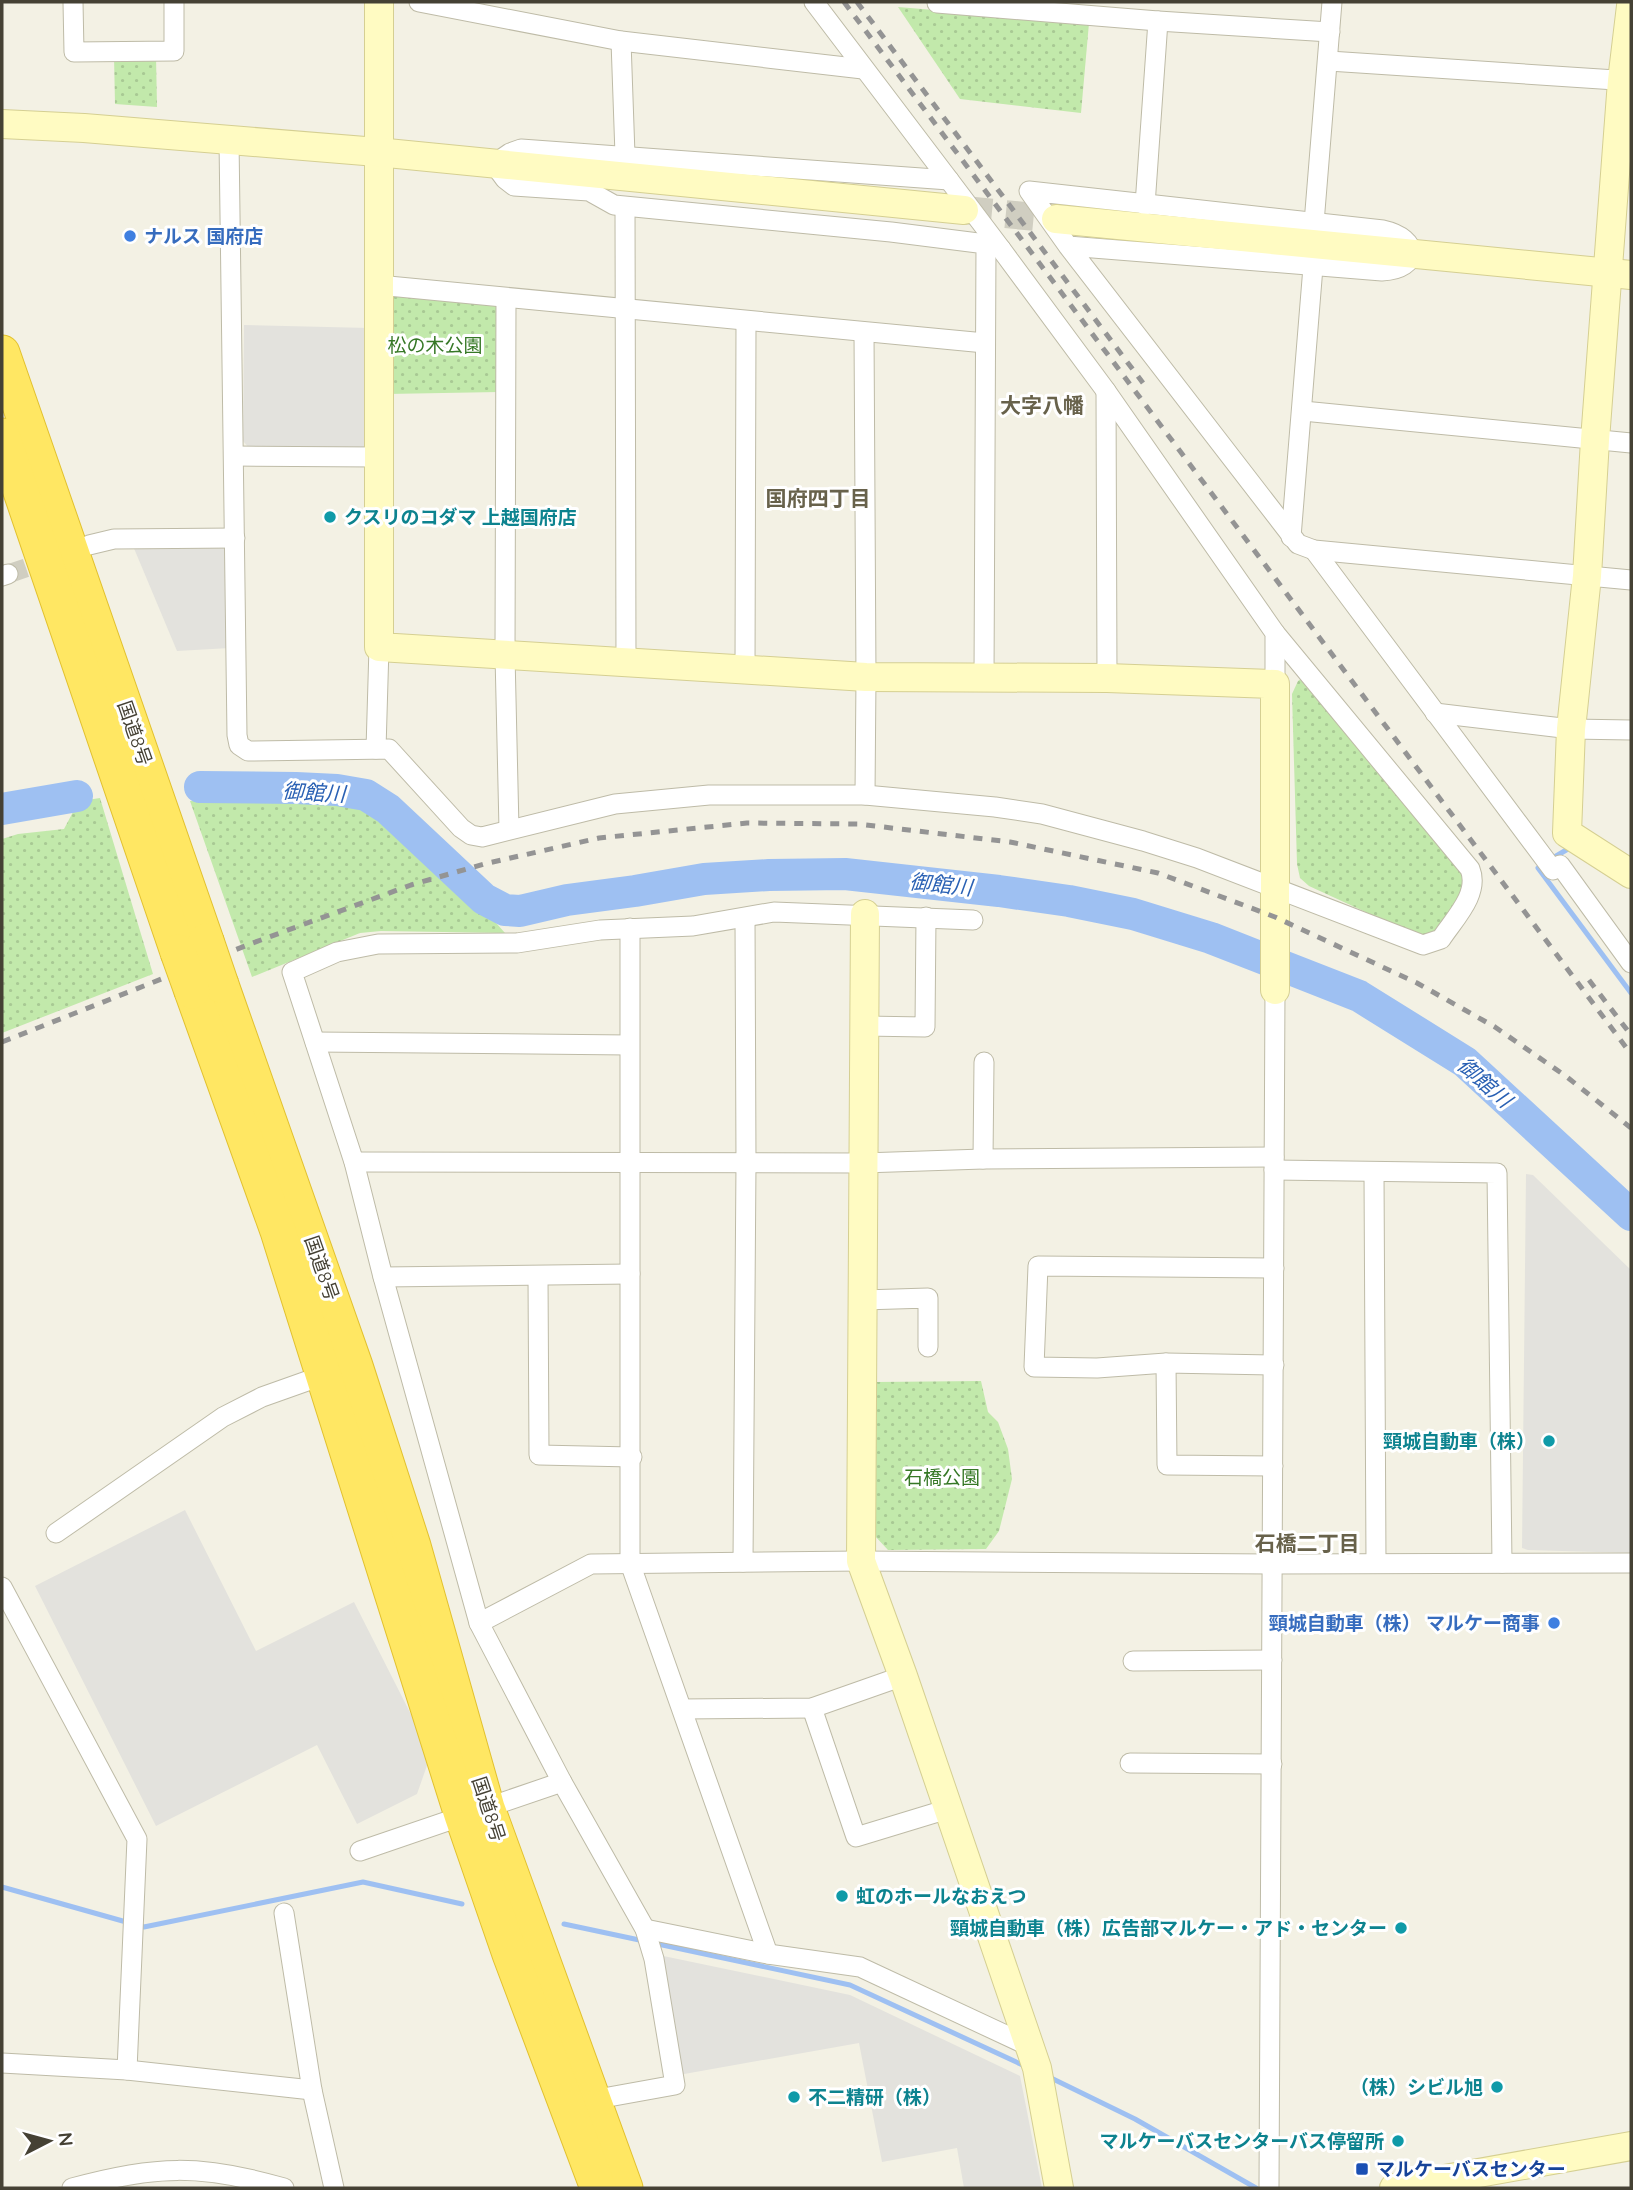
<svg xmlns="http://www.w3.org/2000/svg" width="1633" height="2190" viewBox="0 0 1633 2190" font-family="Quicksand,'Noto Sans JP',sans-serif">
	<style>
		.grass { fill: url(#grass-dots) }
		.parking { fill: #e3e2dd }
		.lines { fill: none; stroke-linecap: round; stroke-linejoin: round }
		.stream { stroke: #9ec0f2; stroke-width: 5 }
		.river { stroke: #9ec0f2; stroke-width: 32 }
		.street-tunnel { stroke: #d0cec1; stroke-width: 19; stroke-dasharray: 19 10; stroke-linecap: butt }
		.secondary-tunnel { stroke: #d0cec1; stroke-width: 28; stroke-dasharray: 28 14; stroke-linecap: butt }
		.street-casing { stroke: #bebba7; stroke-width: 21 }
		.secondary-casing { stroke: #d5cf92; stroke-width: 30 }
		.highway-casing { stroke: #e2c12f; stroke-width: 37 }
		.street { stroke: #fff; stroke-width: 19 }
		.secondary { stroke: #fffbc2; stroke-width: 28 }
		.highway { stroke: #ffe763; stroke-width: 35 }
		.rail { stroke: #949494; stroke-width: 5; stroke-dasharray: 9 9; stroke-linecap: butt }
		.highway-bridge-casing { stroke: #e2c12f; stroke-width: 37; stroke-linecap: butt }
		.highway-bridge { stroke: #ffe763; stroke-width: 35 }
		.shop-dot { fill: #3f7fe0; stroke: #fff; stroke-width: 2.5 }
		.culture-dot { fill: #0f9aa8; stroke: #fff; stroke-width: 2.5 }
		.transit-dot { fill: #1a4fb4; stroke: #fff; stroke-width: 2.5 }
		.labels { text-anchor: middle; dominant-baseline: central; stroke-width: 6; stroke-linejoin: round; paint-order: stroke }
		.shop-label { font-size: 19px; font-weight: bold; fill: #366cbe; stroke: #fff; text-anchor: start }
		.park-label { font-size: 19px; fill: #367826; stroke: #fff }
		.culture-label { font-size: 19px; font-weight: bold; fill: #0d838f; stroke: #fff; text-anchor: end }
		.street-label { font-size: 19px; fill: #454134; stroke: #fff }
		.transit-label { font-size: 19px; font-weight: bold; fill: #164399; stroke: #fff; text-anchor: start }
		.neighbourhood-label { font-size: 21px; font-weight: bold; fill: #68624b; stroke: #fff }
		.water-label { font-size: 21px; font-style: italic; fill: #2a61b4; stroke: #fff }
	</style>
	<defs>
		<pattern id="grass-dots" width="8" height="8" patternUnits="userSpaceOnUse" patternTransform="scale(1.75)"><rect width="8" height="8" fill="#c2e9ab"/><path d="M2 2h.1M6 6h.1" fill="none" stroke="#a8c994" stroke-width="1.8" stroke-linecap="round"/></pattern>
	</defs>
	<rect width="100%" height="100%" fill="#f3f1e4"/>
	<g class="grass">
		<path d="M898 7 1089 23 1081 113 960 99Z"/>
		<path d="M114 56H156L157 107 115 104Z"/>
		<path d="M388 294 498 304 499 392 387 394Z"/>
		<path d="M1302 678 1461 870 1466 886 1440 929 1420 937 1309 886 1300 878 1297 864 1292 694 1298 681Z"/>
		<path d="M100 798 153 974 2 1033V839L18 834 64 829 73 812 74 802Z"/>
		<path d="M290 799 357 803 391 823 481 906 505 933 381 931 360 933 252 977 190 801Z"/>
		<path d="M981 1381 988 1412 998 1422 1008 1449 1012 1479 999 1531 986 1549 888 1550 874 1535 875 1382Z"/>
	</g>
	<g class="parking">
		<path d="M244 325 369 328V443L362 449 249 448 243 441Z"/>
		<path d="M229 544 230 648 177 651 133 546Z"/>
		<path d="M1526 1174 1533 1175 1631 1270V1553L1528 1550 1522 1548Z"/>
		<path d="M185 1510 256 1651 354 1602 431 1754 417 1794 357 1824 317 1745 156 1826 35 1586Z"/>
		<path d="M649 1953 850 1995 1020 2076 1042 2188H964L957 2148 882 2162 859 2043 673 2076Z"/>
	</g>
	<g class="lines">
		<g class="stream">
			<path d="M1629 171 1631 146"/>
			<path d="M1551 859 1573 846"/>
			<path d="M1543 865 1538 868 1631 993"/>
			<path d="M2 1887 144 1927 363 1882 462 1904"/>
			<path d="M564 1924 644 1941"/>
			<path d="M653 1943 850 1985 1027 2067"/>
			<path d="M1049 2077 1135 2119 1256 2188"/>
		</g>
		<g class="river">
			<path d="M200 787 296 788 337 790 366 795 388 809 484 899 505 910 520 911 567 900 635 891 704 879 769 875 845 874 999 891 1069 901 1133 914 1211 938 1359 996 1465 1062 1631 1215"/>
			<path d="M2 809 77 796"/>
		</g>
		<path class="street-tunnel" d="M8 574 52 559"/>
		<path class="secondary-tunnel" d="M964 210 1056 219"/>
		<defs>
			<g id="street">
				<path d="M73 2 74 52 174 51V2"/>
				<path d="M419 2 621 41 863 69"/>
				<path d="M814 2 949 180 521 149 510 153 494 164 505 179 514 186 589 191 614 205 891 232 986 244 984 677"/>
				<path d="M937 3 1158 21 1330 32"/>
				<path d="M621 41 625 155"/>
				<path d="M1329 61 1631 81"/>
				<path d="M229 140 237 735 239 745 248 751 389 749 461 828 471 835 482 837 615 804 709 795H865L995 807 1042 814 1143 841 1197 858 1423 945 1441 939C1454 919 1480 894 1470 869L1275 633"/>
				<path d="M949 180 1001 249"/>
				<path d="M1145 205 1158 21"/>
				<path d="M625 207 626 662"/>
				<path d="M1314 223 1332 2"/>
				<path d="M986 244 1001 249 1106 391 1275 633V684"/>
				<path d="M1068 246 1382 271C1422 269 1420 238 1383 230L1029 191 1068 246 1298 544 1314 550 1631 580"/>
				<path d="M378 285 985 343"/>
				<path d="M506 298 505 655 509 829"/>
				<path d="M864 332 866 677 865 795"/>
				<path d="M1106 391 1107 678"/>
				<path d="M1303 411 1631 443"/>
				<path d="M235 456 377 457"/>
				<path d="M1291 537 1313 267"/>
				<path d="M89 545 114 539 235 538"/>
				<path d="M1314 550 1553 870 1560 865 1631 963"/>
				<path d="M2 576 8 574"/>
				<path d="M745 669 746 322"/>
				<path d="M1435 713 1571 729 1631 730"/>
				<path d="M376 749 379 647"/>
				<path d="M630 928V1563L768 1954"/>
				<path d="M864 1026 925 1027 926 917"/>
				<path d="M315 1042 629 1045"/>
				<path d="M983 1159 984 1062"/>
				<path d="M354 1162 863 1163 983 1159 1274 1157"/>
				<path d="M1274 1170 1497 1173 1502 1563"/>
				<path d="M1374 1173 1376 1563"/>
				<path d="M538 1276 539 1455 632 1457"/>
				<path d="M383 1277 630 1274"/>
				<path d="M863 1300 928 1298V1347"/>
				<path d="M1166 1363 1167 1465 1273 1466"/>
				<path d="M1274 1365 1166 1363 1097 1368 1034 1367 1038 1266 1274 1268"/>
				<path d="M56 1533 223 1417 262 1397 324 1375"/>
				<path d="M743 1562 746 1163 745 918"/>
				<path d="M2 1587 137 1839 127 2070"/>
				<path d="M479 1623 591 1564 861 1561 1273 1564 1631 1563"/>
				<path d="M1133 1661 1272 1660"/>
				<path d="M812 1708 856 1837 948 1809"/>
				<path d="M682 1709 812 1708 903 1676"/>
				<path d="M1130 1763 1272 1764"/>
				<path d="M360 1851 562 1782"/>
				<path d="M284 1913 312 2090 334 2188"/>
				<path d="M645 1929 768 1954 860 1967 1029 2046"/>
				<path d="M2 2063 127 2070 312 2090"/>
				<path d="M592 2100 675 2085 654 1959 645 1929 562 1782 479 1623 383 1277 354 1162 292 972 337 952 378 944 517 943 600 930 693 926 774 912 973 920"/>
				<path d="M72 2188C155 2165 201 2164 284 2188"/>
				<path d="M1269 2188 1275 990"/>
			</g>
			<g id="secondary">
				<path d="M379 2V647L866 677 1107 678 1275 684V990"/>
				<path d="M1631 6 1622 81 1595 440 1587 576 1571 729 1567 833 1631 874"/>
				<path d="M2 124 84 128 377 152 964 210"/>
				<path d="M1056 219 1631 275"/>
				<path d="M865 914 861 1561 903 1676 1037 2068 1059 2188"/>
				<path d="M1394 2188 1631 2146"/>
			</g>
			<g id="highway">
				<path d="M2 353 206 941"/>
				<path d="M2 436 178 952"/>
				<path d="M221 985 355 1366 413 1546 487 1808 625 2188"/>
				<path d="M192 991 278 1231 462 1815 510 1954 598 2188"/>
			</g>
		</defs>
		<use href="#street" class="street-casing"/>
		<use href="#secondary" class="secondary-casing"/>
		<use href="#highway" class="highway-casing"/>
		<use href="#street" class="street"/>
		<use href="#secondary" class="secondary"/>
		<use href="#highway" class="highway"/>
		<g class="rail">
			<path d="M844 2 1631 1054"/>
			<path d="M857 2 1143 383"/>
			<path d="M1589 980 1631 1035"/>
			<path d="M2 1042 250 944 411 885 484 864 599 838 747 823 858 824 1010 842 1158 873 1275 917 1417 983 1495 1027 1567 1077 1631 1128"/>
		</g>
		<defs>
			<g id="highway-bridge">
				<path d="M206 941 221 985"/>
				<path d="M178 952 192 991"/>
			</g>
		</defs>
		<use href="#highway-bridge" class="highway-bridge-casing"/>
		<use href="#highway-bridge" class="highway-bridge"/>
	</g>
	<g class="shop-dot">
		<circle cx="130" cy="236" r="7"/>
		<circle cx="1554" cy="1623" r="7"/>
	</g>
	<g class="culture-dot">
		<circle cx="330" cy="517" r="7"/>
		<circle cx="1549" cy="1441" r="7"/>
		<circle cx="842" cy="1896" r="7"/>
		<circle cx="1401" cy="1928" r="7"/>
		<circle cx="1497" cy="2087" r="7"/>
		<circle cx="794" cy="2097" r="7"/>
		<circle cx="1398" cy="2141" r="7"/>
	</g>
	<rect class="transit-dot" x="1355" y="2162" width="14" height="14" rx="3.5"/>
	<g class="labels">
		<g class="shop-label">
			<text x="144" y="236">ナルス 国府店</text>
			<text x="1540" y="1623" text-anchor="end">頸城自動車（株） マルケー商事</text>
		</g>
		<g class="park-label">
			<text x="435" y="345">松の木公園</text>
			<text x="942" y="1477">石橋公園</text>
		</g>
		<g class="culture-label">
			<text x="344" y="517" text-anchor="start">クスリのコダマ 上越国府店</text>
			<text x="1535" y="1441">頸城自動車（株）</text>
			<text x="856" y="1896" text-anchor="start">虹のホールなおえつ</text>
			<text x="1387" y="1928">頸城自動車（株）広告部マルケー・アド・センター</text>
			<text x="1483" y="2087">（株）シビル旭</text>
			<text x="808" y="2097" text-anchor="start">不二精研（株）</text>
			<text x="1384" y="2141">マルケーバスセンターバス停留所</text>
		</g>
		<g class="street-label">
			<text transform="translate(135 733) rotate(71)">国道8号</text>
			<text transform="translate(322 1268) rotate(71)">国道8号</text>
			<text transform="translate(489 1809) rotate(72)">国道8号</text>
		</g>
		<g class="transit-label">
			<text x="1376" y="2169">マルケーバスセンター</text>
		</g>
		<g class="neighbourhood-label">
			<text x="1042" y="405">大字八幡</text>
			<text x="818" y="498">国府四丁目</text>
			<text x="1307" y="1543">石橋二丁目</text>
		</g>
		<g class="water-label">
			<text transform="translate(314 792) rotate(3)">御館川</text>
			<text transform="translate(941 884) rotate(6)">御館川</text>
			<text transform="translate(1485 1082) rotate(41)">御館川</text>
		</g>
	</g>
	<rect width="1633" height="2190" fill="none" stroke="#454134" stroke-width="7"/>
	<g transform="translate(49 2141) rotate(84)" stroke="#ffffff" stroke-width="5" paint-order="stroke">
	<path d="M0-5L12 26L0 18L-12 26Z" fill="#454134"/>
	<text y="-10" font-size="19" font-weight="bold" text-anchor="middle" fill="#454134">N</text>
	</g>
</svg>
